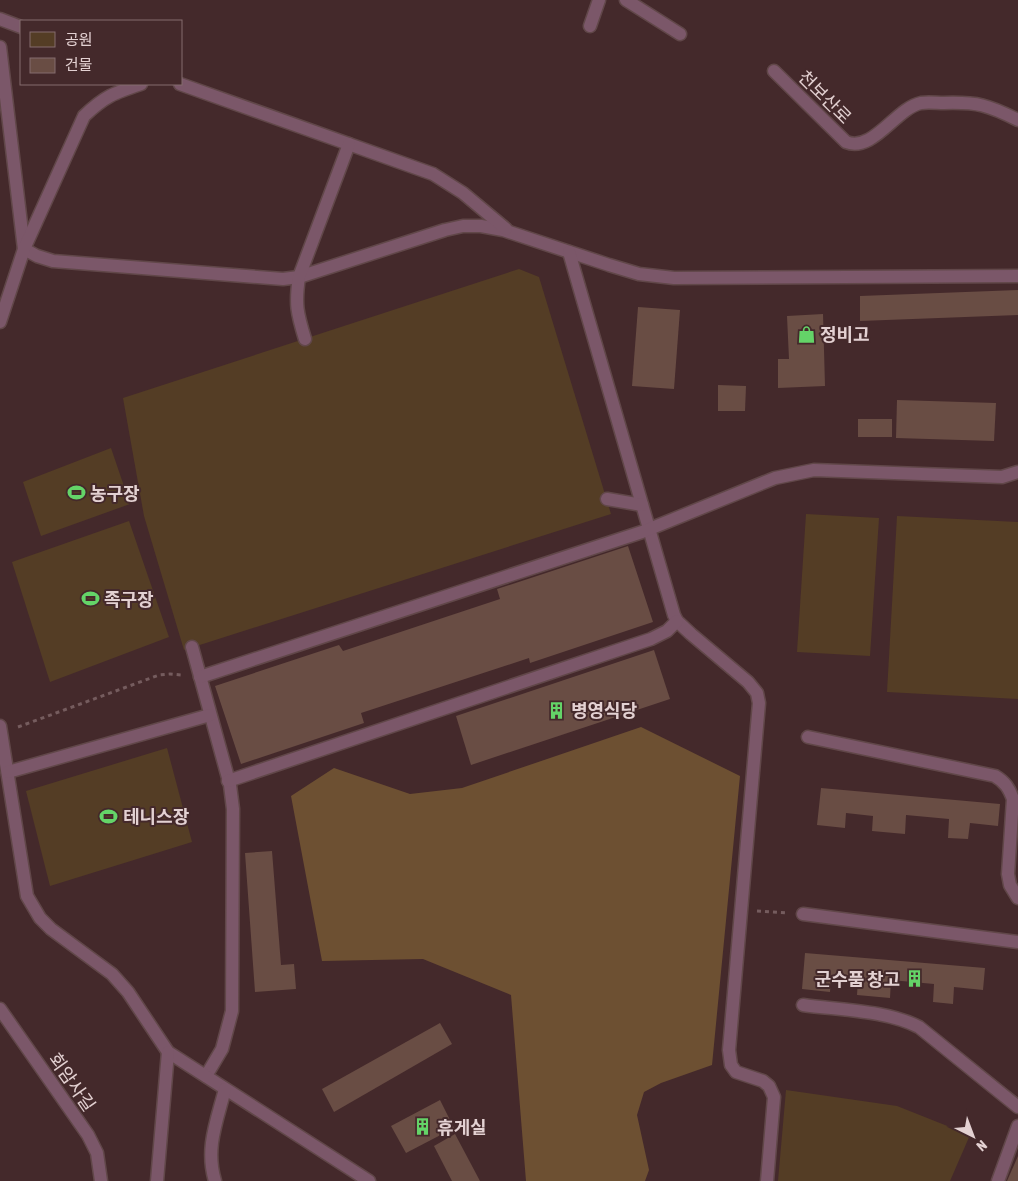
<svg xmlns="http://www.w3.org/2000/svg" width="1018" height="1181" viewBox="0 0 1018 1181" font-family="'Asap Condensed','Noto Sans KR',sans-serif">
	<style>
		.green { fill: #543d25 }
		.forest { fill: #6d5032 }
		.building { fill: #694d44 }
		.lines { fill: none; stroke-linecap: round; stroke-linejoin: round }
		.lane-casing { stroke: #614749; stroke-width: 15 }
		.path { stroke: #755c5e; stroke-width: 3; stroke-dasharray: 4 4; stroke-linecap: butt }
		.lane { stroke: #7b5769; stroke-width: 12 }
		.labels { text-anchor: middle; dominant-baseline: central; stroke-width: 4; stroke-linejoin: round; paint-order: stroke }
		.street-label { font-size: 18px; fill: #e3d1d2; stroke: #44292b }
		.poi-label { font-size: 18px; font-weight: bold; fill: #e3d1d2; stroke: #44292b; text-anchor: start }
	</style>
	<rect width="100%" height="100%" fill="#44292b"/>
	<g class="green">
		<path d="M519 269 539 277 611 514 184 650 144 516 123 398Z"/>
		<path d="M111 448 130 504 41 536 23 482Z"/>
		<path d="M806 514 879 518 870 656 797 652Z"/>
		<path d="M897 516 1018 522V699L887 692Z"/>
		<path d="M129 521 169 637 50 682 12 562Z"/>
		<path d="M167 748 192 842 50 886 26 791Z"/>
		<path d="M786 1090 897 1106 970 1135 950 1181H778Z"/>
	</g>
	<path class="forest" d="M641 727 740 776 712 1065 661 1083 644 1092 637 1115 649 1170 645 1181H526L511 995 423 959 322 961 291 796 334 768 410 794 462 788Z"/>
	<g class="building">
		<path d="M1018 290V315L860 321V296Z"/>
		<path d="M638 307 680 310 674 389 632 386Z"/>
		<path d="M823 314 825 386 778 388V359H789L787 316Z"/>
		<path d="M718 385 746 386 745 411H718Z"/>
		<path d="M897 400 996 403 994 441 896 438Z"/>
		<rect x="858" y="419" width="34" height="18"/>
		<path d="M628 546 653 622 530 663 529 658 361 713 364 723 241 764 215 686 339 645 343 651 500 599 497 589Z"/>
		<path d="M654 650 670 699 471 765 456 716Z"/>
		<path d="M821 788 1000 804 998 826 970 823 968 839 948 838 949 819 906 815 905 834 872 831 873 816 846 813 845 828 817 825Z"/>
		<path d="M272 851 281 965 294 964 296 989 255 992 245 853Z"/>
		<path d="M805 953 985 968 983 990 954 987 953 1004 933 1002 934 984 891 980 890 998 857 995 858 980 831 978 830 992 802 989Z"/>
		<path d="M440 1023 452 1044 334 1112 322 1089Z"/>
		<path d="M440 1100 454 1128 406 1153 391 1126Z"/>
		<path d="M455 1134 480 1181H452L434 1146Z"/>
		<path d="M1018 1156V1181H1007Z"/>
	</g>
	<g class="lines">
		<defs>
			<g id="lane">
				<path d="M626 0 680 34"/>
				<path d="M0 19 21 27"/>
				<path d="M590 26 599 0"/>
				<path d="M0 47 24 249 37 256 53 261 283 279 299 277 445 230 463 226H481L503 230 609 265 639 274 674 278 1018 276"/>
				<path d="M774 71 846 142C873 153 896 108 921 103 928 102 937 103 944 103 978 102 988 105 1018 120"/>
				<path d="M180 84 433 174 463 193 506 229"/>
				<path d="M569 252 674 615 677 621 691 634 748 682 757 693 759 703 729 1050 731 1065 736 1072 763 1081 769 1086 774 1097 767 1181"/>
				<path d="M0 322 24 249 84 116C105 96 114 93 141 84"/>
				<path d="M305 339C297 313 295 304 299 277L349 144"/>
				<path d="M607 499 642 505"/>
				<path d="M192 647 230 785 233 809 232 1011 222 1049 206 1076"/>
				<path d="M200 677 642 532 775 478 814 470 1002 477 1018 472"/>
				<path d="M0 726 27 896 40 918 51 929 112 974 128 992 168 1052 369 1181"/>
				<path d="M808 737 995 776C1005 782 1009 788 1013 799L1008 874 1010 885 1018 898"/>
				<path d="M8 772 210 715"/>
				<path d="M228 781 651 639 667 631 677 621"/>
				<path d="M803 914 1018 942"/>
				<path d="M803 1005C839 1010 886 1010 919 1027L1018 1107"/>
				<path d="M0 1009 88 1135 97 1153 101 1181"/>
				<path d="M157 1181 168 1052"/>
				<path d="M215 1181C205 1148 217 1121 225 1089"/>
				<path d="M998 1181 1018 1126"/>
			</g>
		</defs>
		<use href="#lane" class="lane-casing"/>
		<g class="path">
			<path d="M18 727 159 675 170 674 182 675"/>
			<path d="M757 911 788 913"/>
		</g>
		<use href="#lane" class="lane"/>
	</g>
	<defs>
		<symbol id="shop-bare" viewBox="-9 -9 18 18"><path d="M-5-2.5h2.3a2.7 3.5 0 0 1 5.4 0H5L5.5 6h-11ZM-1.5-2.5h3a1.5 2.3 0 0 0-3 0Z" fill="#64d468" stroke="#44292b" stroke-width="2.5" paint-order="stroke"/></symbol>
		<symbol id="stadium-bare" viewBox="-9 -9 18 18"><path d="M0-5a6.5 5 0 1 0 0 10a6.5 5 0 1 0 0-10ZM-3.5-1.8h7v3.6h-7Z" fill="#64d468" stroke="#44292b" stroke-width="2.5" paint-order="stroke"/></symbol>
		<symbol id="building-bare" viewBox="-9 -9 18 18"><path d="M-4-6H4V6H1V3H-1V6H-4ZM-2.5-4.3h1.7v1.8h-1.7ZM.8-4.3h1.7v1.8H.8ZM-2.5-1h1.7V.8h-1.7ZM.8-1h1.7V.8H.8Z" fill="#64d468" stroke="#44292b" stroke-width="2.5" paint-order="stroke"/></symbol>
	</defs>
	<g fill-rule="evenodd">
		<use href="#shop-bare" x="794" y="322" width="25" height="25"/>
		<use href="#stadium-bare" x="64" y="480" width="25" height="25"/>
		<use href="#stadium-bare" x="78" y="586" width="25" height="25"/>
		<use href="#building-bare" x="544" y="698" width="25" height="25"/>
		<use href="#stadium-bare" x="96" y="804" width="25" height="25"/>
		<use href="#building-bare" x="902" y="966" width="25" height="25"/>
		<use href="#building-bare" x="410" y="1114" width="25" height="25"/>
	</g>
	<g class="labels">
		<g class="street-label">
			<text transform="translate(825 97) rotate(45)">천보산로</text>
			<text transform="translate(72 1082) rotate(55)">회암사길</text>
		</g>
		<g class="poi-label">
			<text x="820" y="334">정비고</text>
			<text x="90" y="493">농구장</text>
			<text x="104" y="599">족구장</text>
			<text x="571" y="710">병영식당</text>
			<text x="123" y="816">테니스장</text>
			<text x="900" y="979" text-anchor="end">군수품 창고</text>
			<text x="437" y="1127">휴게실</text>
		</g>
	</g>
	<rect x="20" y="20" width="162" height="65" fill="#44292b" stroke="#846c6e"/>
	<rect x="30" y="32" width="25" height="15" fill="#543d25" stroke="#846c6e"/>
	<text x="65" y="45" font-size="15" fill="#e3d1d2">공원</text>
	<rect x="30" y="58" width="25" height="15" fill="#694d44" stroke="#846c6e"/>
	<text x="65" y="70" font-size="15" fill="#e3d1d2">건물</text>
	<g transform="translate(973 1136) rotate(138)" stroke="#44292b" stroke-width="4" paint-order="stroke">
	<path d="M0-4L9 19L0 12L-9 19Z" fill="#e3d1d2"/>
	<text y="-8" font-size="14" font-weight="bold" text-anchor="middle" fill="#e3d1d2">N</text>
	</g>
</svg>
